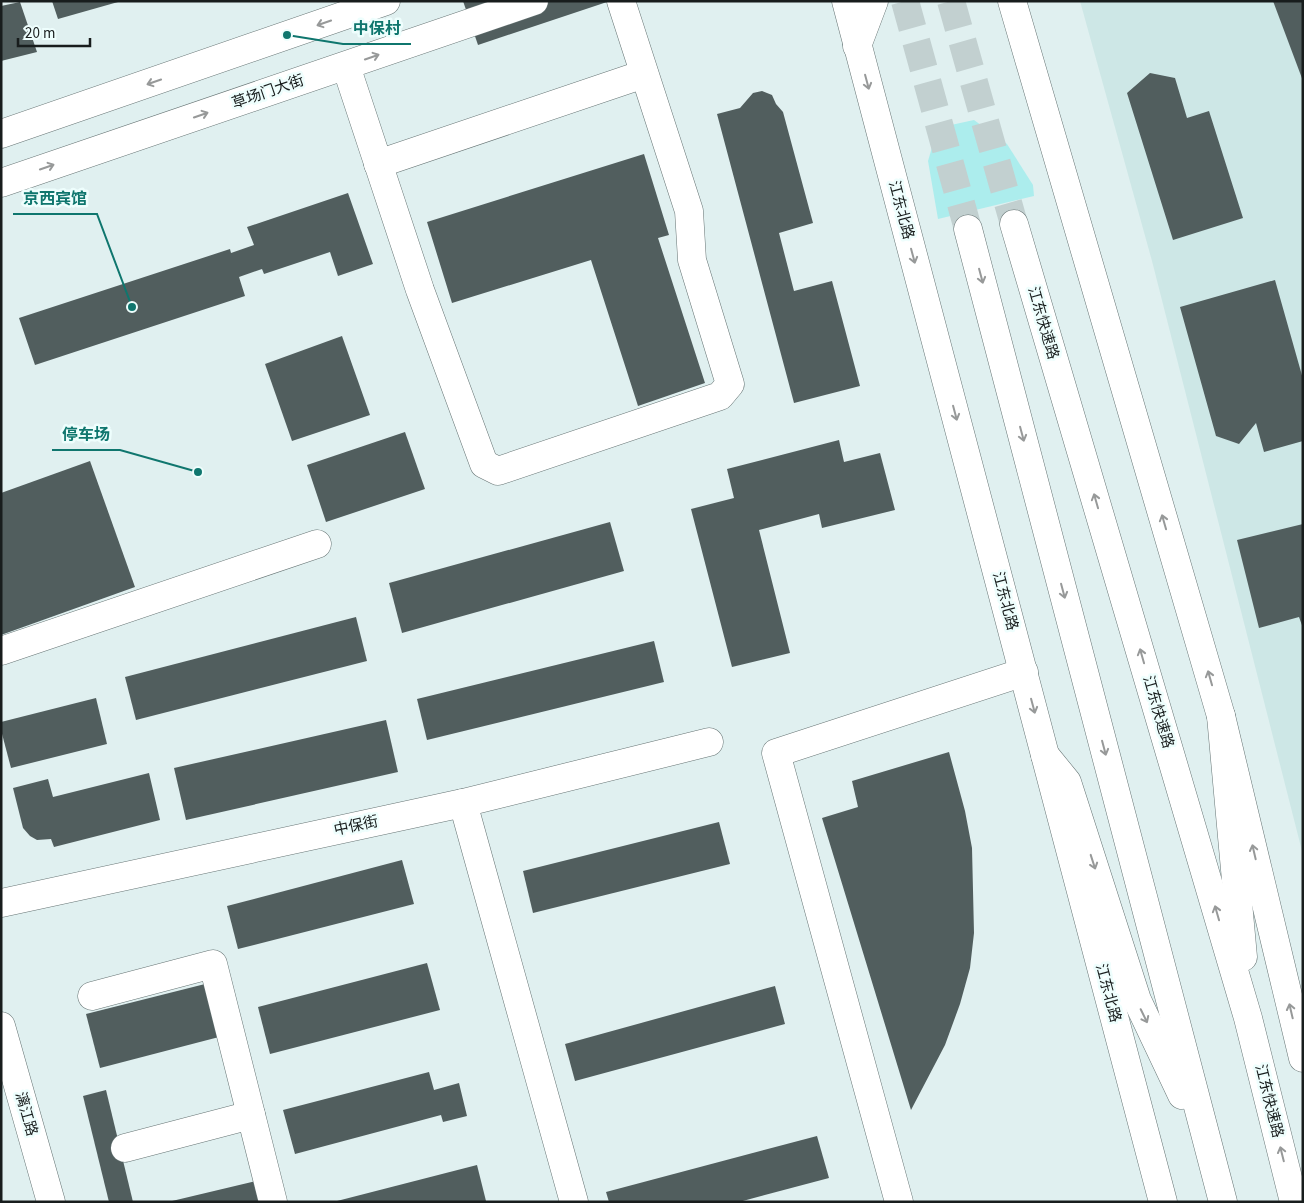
<svg xmlns="http://www.w3.org/2000/svg" width="1304" height="1203" viewBox="0 0 1304 1203" font-family="'Source Sans 3','Noto Sans SC',sans-serif">
	<style>
		.built { fill: #cde7e6 }
		.green { fill: #aceded }
		.building { fill: #515e5e }
		.lines { fill: none; stroke-linecap: round; stroke-linejoin: round }
		.highway-tunnel { stroke: #c2d0d0; stroke-width: 28; stroke-dasharray: 28 14; stroke-linecap: butt }
		.minor-casing { stroke: #677575; stroke-width: 29 }
		.major-casing { stroke: #677575; stroke-width: 29 }
		.highway-casing { stroke: #677575; stroke-width: 29 }
		.minor { stroke: #fff; stroke-width: 28 }
		.major { stroke: #fff; stroke-width: 28 }
		.highway { stroke: #fff; stroke-width: 28 }
		.oneway { stroke: #979999 }
		.labels { text-anchor: middle; dominant-baseline: central; stroke-width: 5; stroke-linejoin: round; paint-order: stroke }
		.street-label { font-size: 15px; fill: #181d1d; stroke: #eefefd }
		.leader { fill: none; stroke: #0f766e; stroke-width: 2 }
		.callout-dot { fill: #0f766e; stroke: #eefefd; stroke-width: 2 }
		.callout-label { font-size: 16px; text-anchor: middle; font-weight: bold; fill: #0f766e; stroke: #eefefd; stroke-width: 5; stroke-linejoin: round; paint-order: stroke }
	</style>
	<rect width="100%" height="100%" fill="#e0f0f0"/>
	<path class="built" d="M1080 1H1303V855L1152 261Z"/>
	<path class="green" d="M974 120 1007 144 1033 185 1034 196 938 219 928 161 933 144 951 125Z"/>
	<g class="building">
		<path d="M52 1H117L118 2 58 19Z"/>
		<path d="M463 1H607V2L478 45Z"/>
		<path d="M1273 1H1303V81Z"/>
		<path d="M20 2 37 52 1 61V6Z"/>
		<path d="M1150 73 1175 78 1187 118 1209 111 1243 218 1173 240 1127 93Z"/>
		<path d="M762 91 772 95 776 104 783 112 813 223 779 233 794 291 832 281 860 386 794 403 717 114 740 108 753 93Z"/>
		<path d="M644 154 669 235 658 238 705 383 638 406 591 260 452 303 427 222Z"/>
		<path d="M348 193 373 264 338 276 330 252 264 274 262 269 239 277 245 296 35 365 19 318 230 249 231 253 254 245 247 227Z"/>
		<path d="M1275 280 1303 379V441L1264 452 1256 423 1239 444 1216 436 1180 307Z"/>
		<path d="M342 336 370 415 292 441 265 364Z"/>
		<path d="M405 432 425 489 326 522 307 465Z"/>
		<path d="M839 440 844 462 880 453 895 510 822 528 819 514 759 530 790 653 732 667 691 509 734 498 727 469Z"/>
		<path d="M90 461 135 587 1 635V493Z"/>
		<path d="M610 522 624 571 402 633 389 583Z"/>
		<path d="M1303 524V628L1299 617 1259 628 1237 540Z"/>
		<path d="M356 617 367 661 136 720 125 677Z"/>
		<path d="M654 641 664 682 427 740 417 699Z"/>
		<path d="M96 698 107 744 11 768 1 730V722Z"/>
		<path d="M386 720 398 772 186 820 174 768Z"/>
		<path d="M949 752 965 811 972 848 974 933 970 968 960 1004 945 1045 911 1110 822 818 858 807 852 781Z"/>
		<path d="M149 773 160 820 54 847 51 839 37 840 30 836 23 828 13 788 48 779 53 797Z"/>
		<path d="M719 822 730 864 533 913 523 871Z"/>
		<path d="M402 860 414 904 238 949 227 906Z"/>
		<path d="M427 963 440 1010 270 1054 258 1007Z"/>
		<path d="M205 984 219 1037 100 1068 86 1014Z"/>
		<path d="M775 986 785 1024 575 1081 565 1044Z"/>
		<path d="M429 1072 434 1090 459 1083 467 1116 443 1122 441 1115 295 1154 283 1110Z"/>
		<path d="M106 1090 133 1202H109L83 1096Z"/>
		<path d="M817 1136 829 1178 739 1202H609L606 1192Z"/>
		<path d="M477 1165 486 1201 337 1202V1201Z"/>
		<path d="M260 1180 266 1202H172V1201Z"/>
	</g>
	<g class="lines">
		<g class="highway-tunnel">
			<path d="M905 1 968 229"/>
			<path d="M951 1 1014 224"/>
		</g>
		<defs>
			<g id="minor">
				<path d="M346 66 420 290 484 464 498 471 720 396 730 384 692 260 689 211 621 1"/>
				<path d="M378 164 644 74"/>
				<path d="M1 651 317 544"/>
				<path d="M463 803 574 1202"/>
				<path d="M1 903 463 803 709 742"/>
				<path d="M92 996 213 964 273 1202"/>
				<path d="M1 1026 51 1202"/>
				<path d="M125 1148 251 1115"/>
				<path d="M899 1202 776 753 1024 672"/>
			</g>
			<g id="major">
				<path d="M846 1 1163 1202"/>
				<path d="M1012 1 1221 716 1303 1058"/>
				<path d="M857 46 874 1"/>
				<path d="M1 134 386 1"/>
				<path d="M1 183 534 1"/>
			</g>
			<g id="highway">
				<path d="M1014 224 1248 1018 1294 1202"/>
				<path d="M968 229 1223 1202"/>
				<path d="M1221 716 1243 957"/>
				<path d="M1045 755 1067 782 1137 1000 1182 1095"/>
			</g>
		</defs>
		<use href="#minor" class="minor-casing"/>
		<use href="#major" class="major-casing"/>
		<use href="#highway" class="highway-casing"/>
		<use href="#minor" class="minor"/>
		<use href="#major" class="major"/>
		<use href="#highway" class="highway"/>
	</g>
	<defs><path id="oneway-shaft" d="M-6 0H5M1.5-3L5.5 0L1.5 3" fill="none" stroke-width="1.6" stroke-linecap="round" stroke-linejoin="round" transform="scale(1.25)"/></defs>
	<g class="oneway">
		<use href="#oneway-shaft" transform="translate(324 23) rotate(161)"/>
		<use href="#oneway-shaft" transform="translate(372 57) rotate(-19)"/>
		<use href="#oneway-shaft" transform="translate(154 82) rotate(161)"/>
		<use href="#oneway-shaft" transform="translate(867 82) rotate(75)"/>
		<use href="#oneway-shaft" transform="translate(201 115) rotate(-19)"/>
		<use href="#oneway-shaft" transform="translate(47 167) rotate(-19)"/>
		<use href="#oneway-shaft" transform="translate(913 256) rotate(75)"/>
		<use href="#oneway-shaft" transform="translate(981 276) rotate(75)"/>
		<use href="#oneway-shaft" transform="translate(955 413) rotate(75)"/>
		<use href="#oneway-shaft" transform="translate(1022 434) rotate(75)"/>
		<use href="#oneway-shaft" transform="translate(1096 501) rotate(-106)"/>
		<use href="#oneway-shaft" transform="translate(1164 522) rotate(-106)"/>
		<use href="#oneway-shaft" transform="translate(1063 591) rotate(75)"/>
		<use href="#oneway-shaft" transform="translate(1142 656) rotate(-106)"/>
		<use href="#oneway-shaft" transform="translate(1210 678) rotate(-106)"/>
		<use href="#oneway-shaft" transform="translate(1033 706) rotate(75)"/>
		<use href="#oneway-shaft" transform="translate(1104 748) rotate(75)"/>
		<use href="#oneway-shaft" transform="translate(1254 852) rotate(-103)"/>
		<use href="#oneway-shaft" transform="translate(1093 862) rotate(72)"/>
		<use href="#oneway-shaft" transform="translate(1217 913) rotate(-106)"/>
		<use href="#oneway-shaft" transform="translate(1291 1011) rotate(-103)"/>
		<use href="#oneway-shaft" transform="translate(1144 1016) rotate(64)"/>
		<use href="#oneway-shaft" transform="translate(1282 1154) rotate(-104)"/>
	</g>
	<g class="labels">
		<g class="street-label">
			<text transform="translate(268 92) rotate(-19)">草场门大街</text>
			<text transform="translate(901 210) rotate(75)">江东北路</text>
			<text transform="translate(1043 323) rotate(74)">江东快速路</text>
			<text transform="translate(1005 601) rotate(75)">江东北路</text>
			<text transform="translate(1158 712) rotate(74)">江东快速路</text>
			<text transform="translate(356 826) rotate(-12)">中保街</text>
			<text transform="translate(1108 993) rotate(75)">江东北路</text>
			<text transform="translate(1269 1101) rotate(76)">江东快速路</text>
			<text transform="translate(26 1114) rotate(74)">漓江路</text>
		</g>
	</g>
	<path class="leader" d="M287 35L343 44H411M132 307L97 214H13M198 472L120 450H52"/>
	<g class="callout-dot">
		<circle cx="287" cy="35" r="5"/>
		<circle cx="132" cy="307" r="5"/>
		<circle cx="198" cy="472" r="5"/>
	</g>
	<g class="callout-label">
		<text x="377" y="34">中保村</text>
		<text x="55" y="204">京西宾馆</text>
		<text x="86" y="440">停车场</text>
	</g>
	<rect width="1304" height="1203" fill="none" stroke="#181d1d" stroke-width="5"/>
	<path d="M18 38v8h72v-8" fill="none" stroke="#181d1d" stroke-width="2.5"/>
	<text x="25" y="38" font-size="15" fill="#181d1d" stroke="#eefefd" stroke-width="4" paint-order="stroke">20 m</text>
</svg>
